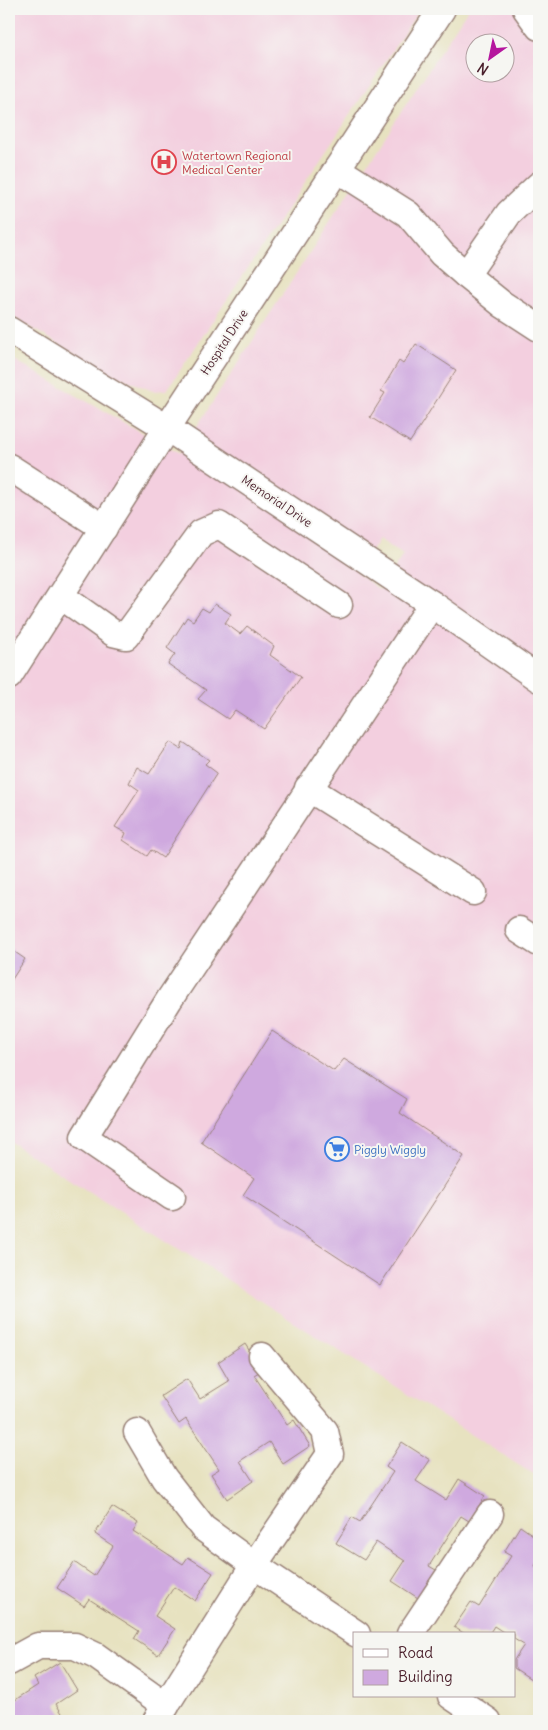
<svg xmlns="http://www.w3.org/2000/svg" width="548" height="1730" viewBox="0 0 548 1730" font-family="Delius,sans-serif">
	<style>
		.built { fill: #f3cfdf; fill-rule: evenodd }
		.building { fill: #cfa9df }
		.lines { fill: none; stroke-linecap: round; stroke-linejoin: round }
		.minor-casing { stroke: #988076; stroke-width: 29 }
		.minor { stroke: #fff; stroke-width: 26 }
		.labels { text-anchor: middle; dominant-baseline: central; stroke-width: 4; stroke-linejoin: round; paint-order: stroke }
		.health-label { font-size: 12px; fill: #be3a42; stroke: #f6f6f2; text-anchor: start }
		.street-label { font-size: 12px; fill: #4a1f2b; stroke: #f6f6f2 }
		.shop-label { font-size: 12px; fill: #366cbe; stroke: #f6f6f2; text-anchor: start }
	</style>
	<rect width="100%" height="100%" fill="#f6f6f2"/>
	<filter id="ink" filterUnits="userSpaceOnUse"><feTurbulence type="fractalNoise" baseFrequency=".02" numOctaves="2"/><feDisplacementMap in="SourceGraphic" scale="10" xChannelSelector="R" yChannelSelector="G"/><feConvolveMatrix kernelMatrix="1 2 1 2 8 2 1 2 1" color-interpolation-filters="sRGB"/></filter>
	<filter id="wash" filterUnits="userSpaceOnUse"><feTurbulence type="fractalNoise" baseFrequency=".0096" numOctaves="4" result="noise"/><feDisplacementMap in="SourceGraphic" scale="20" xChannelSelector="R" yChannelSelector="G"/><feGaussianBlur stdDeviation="1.12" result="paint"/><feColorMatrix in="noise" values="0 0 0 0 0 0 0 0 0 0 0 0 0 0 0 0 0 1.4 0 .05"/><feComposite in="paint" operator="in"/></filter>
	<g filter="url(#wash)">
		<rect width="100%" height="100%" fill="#e7e2c0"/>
		<g class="built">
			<path d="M9 9H420L167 390 153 391 107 372 9 315Z"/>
			<path d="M468 9H539V1478L9 1141V357L179 454ZM476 42H506V72H476ZM379 539 403 555 380 590 357 573Z"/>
		</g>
		<g id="blocks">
			<g class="building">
				<path d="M416 344 456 370 410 442 370 417 385 393 381 391 399 361 403 364Z"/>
				<path d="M215 604 231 614 225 623 240 634 247 626 274 646 270 655 301 677 264 729 235 710 228 719 198 699 206 690 168 664 175 654 167 648 187 617 193 621 202 608 209 612Z"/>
				<path d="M170 742 181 749 183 742 209 760 205 764 217 773 163 858 151 850 147 856 123 840 126 833 115 827 139 790 129 783 137 767 149 774Z"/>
				<path d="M9 948 25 959 9 984Z"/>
				<path d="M272 1031 334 1071 344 1059 407 1099 400 1113 464 1156 380 1285 243 1195 254 1178 201 1142Z"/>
				<path d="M245 1344 262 1370 254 1375 287 1425 294 1420 310 1446 283 1464 269 1442 240 1461 253 1481 227 1499 211 1474 219 1469 186 1419 179 1424 161 1396 187 1379 200 1399 229 1381 218 1362Z"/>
				<path d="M402 1442 430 1460 416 1481 446 1500 459 1479 485 1496 469 1521 461 1516 429 1566 436 1570 418 1598 392 1581 405 1561 376 1542 364 1560 336 1543 352 1517 360 1522 393 1472 386 1467Z"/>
				<path d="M112 1507 138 1523 133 1531 183 1564 188 1557 213 1573 195 1601 174 1587 155 1616 175 1629 158 1655 134 1639 139 1631 89 1599 84 1606 57 1588 74 1562 94 1576 113 1546 95 1534Z"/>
				<path d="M520 1526 539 1539V1558L535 1566 539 1568V1678L537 1683 514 1668V1660L524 1645 514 1639V1634H506L494 1626 489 1634H465L454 1627 471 1602 479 1607 511 1556 504 1552Z"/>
				<path d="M60 1662 77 1690 56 1704 67 1721H9V1704L38 1685 34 1678Z"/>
			</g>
		</g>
	</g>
	<g filter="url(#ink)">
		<use href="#blocks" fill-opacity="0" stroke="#988076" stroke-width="1"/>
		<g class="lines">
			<defs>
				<g id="minor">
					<path d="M526 9 539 27"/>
					<path d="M337 169 408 214 442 254 466 275 509 213 539 185"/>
					<path d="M466 275 502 304 539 328"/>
					<path d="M9 330 167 428 432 604 539 679"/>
					<path d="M9 467 104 528"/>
					<path d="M61 596 113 633 126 636 201 533 219 525 339 605"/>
					<path d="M9 676 167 428 442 9"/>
					<path d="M308 788 473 892"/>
					<path d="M519 930 539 943"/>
					<path d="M172 1197 84 1137 169 1000 432 604"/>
					<path d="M137 1432 164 1478 203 1528 254 1565 330 1454 325 1431 262 1356"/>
					<path d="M410 1634 490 1514"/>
					<path d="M9 1662 38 1646H75L96 1656 166 1706"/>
					<path d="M451 1696 488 1721"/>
					<path d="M156 1721 254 1565 357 1634"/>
				</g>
			</defs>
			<use href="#minor" class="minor-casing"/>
			<use href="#minor" class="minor"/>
		</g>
	</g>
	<defs>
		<symbol id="hospital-ring" viewBox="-11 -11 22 22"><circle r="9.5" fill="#f6f6f2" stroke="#e0444e" stroke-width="1.5"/><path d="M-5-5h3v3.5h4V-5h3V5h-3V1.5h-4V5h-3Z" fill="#e0444e"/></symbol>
		<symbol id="supermarket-ring" viewBox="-11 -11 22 22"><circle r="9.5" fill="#f6f6f2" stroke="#3f7fe0" stroke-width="1.5"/><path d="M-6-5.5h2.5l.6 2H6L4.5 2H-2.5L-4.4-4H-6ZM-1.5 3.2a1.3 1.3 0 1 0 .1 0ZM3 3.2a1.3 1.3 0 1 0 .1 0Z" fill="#3f7fe0"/></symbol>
	</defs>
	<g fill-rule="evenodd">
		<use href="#hospital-ring" x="150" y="148" width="28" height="28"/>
		<use href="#supermarket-ring" x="323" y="1135" width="28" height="28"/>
	</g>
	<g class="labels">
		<g class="health-label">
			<text x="182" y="155">Watertown Regional<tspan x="182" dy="14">Medical Center</tspan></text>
		</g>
		<g class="street-label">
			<text transform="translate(224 342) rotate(-57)">Hospital Drive</text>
			<text transform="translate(277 501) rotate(34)">Memorial Drive</text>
		</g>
		<g class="shop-label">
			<text x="354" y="1149">Piggly Wiggly</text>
		</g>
	</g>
	<rect width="548" height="1730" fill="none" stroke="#f6f6f2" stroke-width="30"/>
	<rect x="353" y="1632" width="162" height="65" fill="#f6f6f2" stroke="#b1a0a2"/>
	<rect x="363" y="1649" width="25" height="8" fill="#ffffff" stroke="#b1a0a2"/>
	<text x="398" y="1658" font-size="15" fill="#4a1f2b">Road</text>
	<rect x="363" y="1670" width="25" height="15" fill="#cfa9df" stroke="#b1a0a2"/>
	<text x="398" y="1682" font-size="15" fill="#4a1f2b">Building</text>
	<g transform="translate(490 58) rotate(213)"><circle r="24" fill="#f6f6f2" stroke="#b1a0a2"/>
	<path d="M0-4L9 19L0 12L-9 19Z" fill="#b5179e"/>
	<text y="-8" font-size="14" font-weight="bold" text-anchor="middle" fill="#4a1f2b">N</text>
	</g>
</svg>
